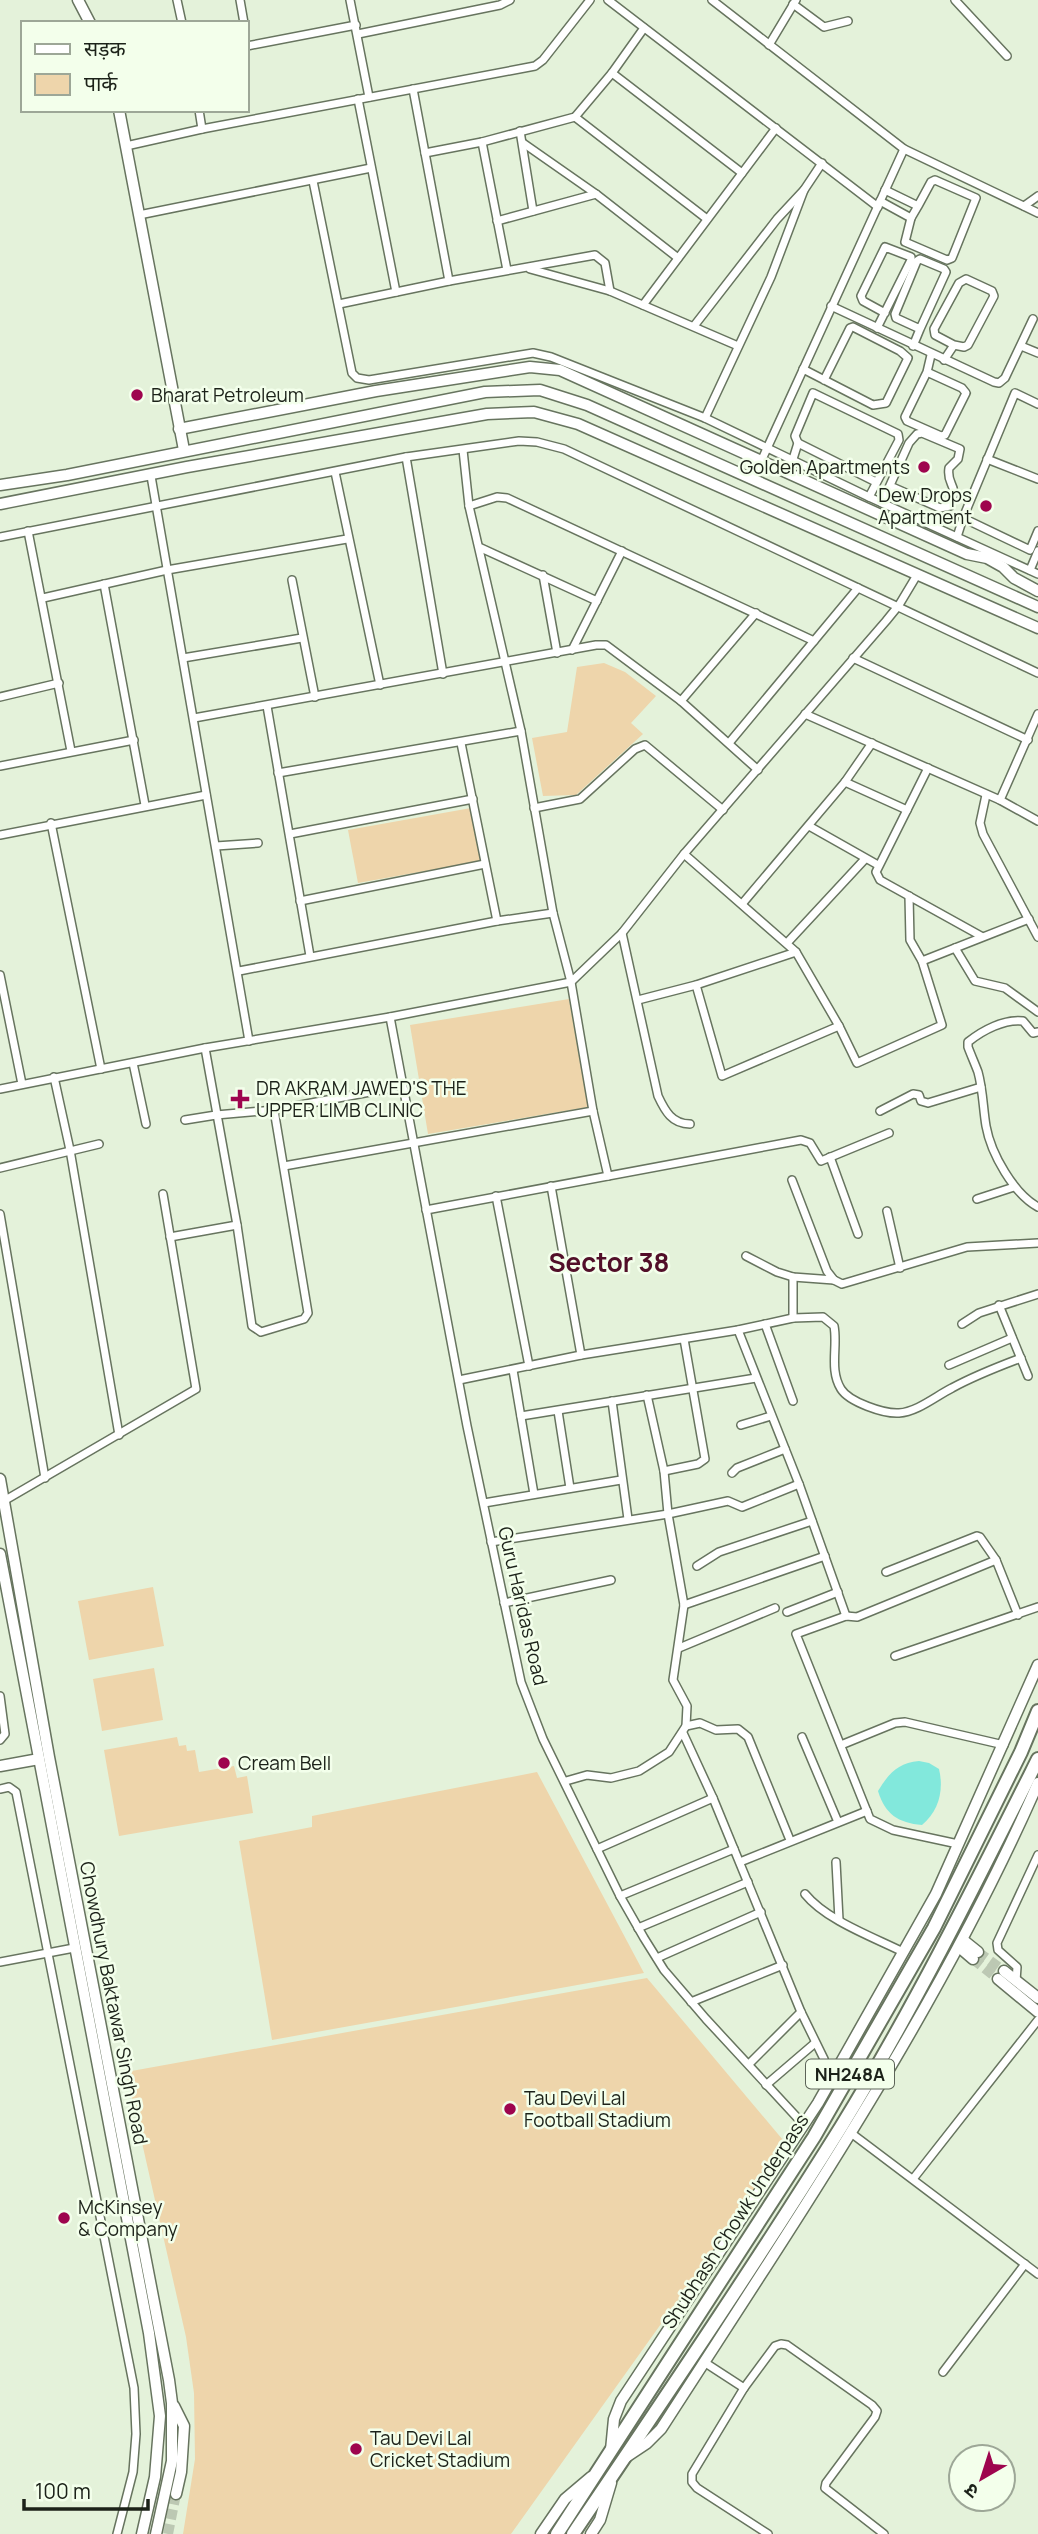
<svg xmlns="http://www.w3.org/2000/svg" width="1038" height="2534" viewBox="0 0 1038 2534" font-family="Manrope,'Noto Sans Devanagari',sans-serif">
	<style>
		.green { fill: #eed5ab }
		.water { fill: #82e8dc }
		.lines { fill: none; stroke-linecap: round; stroke-linejoin: round }
		.secondary-tunnel { stroke: #bcc8b3; stroke-width: 10; stroke-dasharray: 10 5; stroke-linecap: butt }
		.street-casing { stroke: #67745f; stroke-width: 10 }
		.secondary-casing { stroke: #67745f; stroke-width: 13 }
		.highway-casing { stroke: #67745f; stroke-width: 16 }
		.street { stroke: #fff; stroke-width: 7 }
		.secondary { stroke: #fff; stroke-width: 10 }
		.highway { stroke: #fff; stroke-width: 12 }
		.poi-dot { fill: #9e054e; stroke: #f3ffeb; stroke-width: 2.5 }
		.labels { text-anchor: middle; dominant-baseline: central; stroke-width: 5; stroke-linejoin: round; paint-order: stroke }
		.shield { fill: #f3ffeb; stroke: #5c6458; stroke-width: 2 }
		.shield-label { font-size: 18px; font-weight: bold; fill: #1c2219 }
		.poi-label { font-size: 19px; fill: #1c2219; stroke: #f3ffeb; text-anchor: start }
		.street-label { font-size: 19px; fill: #1c2219; stroke: #f3ffeb }
		.district-label { font-size: 26px; font-weight: bold; fill: #520f29; stroke: #f3ffeb }
	</style>
	<rect width="100%" height="100%" fill="#e4f2da"/>
	<g class="green">
		<path d="M604 663 625 672 656 696 631 723 643 734 576 795 543 796 532 738 567 732 577 667Z"/>
		<path d="M471 808 481 861 358 883 348 830Z"/>
		<path d="M569 999 588 1107 428 1134 410 1025Z"/>
		<path d="M153 1587 164 1646 89 1660 78 1601Z"/>
		<path d="M154 1668 163 1720 102 1731 93 1679Z"/>
		<path d="M177 1737 179 1746 186 1745 187 1751 195 1750 199 1772 234 1766 237 1778 247 1776 253 1813 119 1836 104 1750Z"/>
		<path d="M537 1772 644 1973 272 2040 239 1841 312 1827V1816Z"/>
		<path d="M647 1978 788 2146 511 2534H183L195 2459 194 2393 186 2337 126 2072Z"/>
	</g>
	<path class="water" d="M919 1761 929 1763 939 1769C944 1790 939 1811 922 1825 898 1823 885 1814 878 1791 889 1773 898 1763 919 1761Z"/>
	<g class="lines">
		<g class="secondary-tunnel">
			<path d="M978 1952 1004 1971"/>
			<path d="M973 1959 998 1979"/>
			<path d="M168 2534 176 2494"/>
		</g>
		<defs>
			<g id="street">
				<path d="M177 0 182 23"/>
				<path d="M240 0 244 23"/>
				<path d="M350 0 369 97"/>
				<path d="M608 0 878 207"/>
				<path d="M712 0 904 149 1038 213"/>
				<path d="M955 0 1007 56"/>
				<path d="M793 4 824 27 848 21"/>
				<path d="M358 34 500 5 510 0"/>
				<path d="M769 45 796 0"/>
				<path d="M247 46 356 25"/>
				<path d="M612 73 742 173"/>
				<path d="M413 89 449 281"/>
				<path d="M358 99 396 292"/>
				<path d="M199 110 202 129"/>
				<path d="M575 117 707 219"/>
				<path d="M520 131 533 211"/>
				<path d="M482 142 507 270"/>
				<path d="M523 143 596 194 678 258"/>
				<path d="M126 146 202 129 535 66 543 60 590 0"/>
				<path d="M425 153 482 142 575 117 612 73 644 28"/>
				<path d="M313 181 352 373 357 378 369 380 533 353 551 357 705 418 869 497 1038 574"/>
				<path d="M885 190 918 206 931 182 935 180 976 198 952 258 947 260 905 242 911 218 918 206"/>
				<path d="M880 201 911 218"/>
				<path d="M1024 206 1038 196"/>
				<path d="M139 215 371 168"/>
				<path d="M497 221 596 194"/>
				<path d="M530 269 610 291 738 346"/>
				<path d="M339 304 449 281 595 255 605 263 610 291"/>
				<path d="M643 305 776 128"/>
				<path d="M831 306 994 382 999 383 1005 378 1033 319"/>
				<path d="M694 326 777 219 804 190 822 163"/>
				<path d="M877 328 911 260V257L885 247 861 296 863 301 885 313"/>
				<path d="M913 346 920 329 896 318 895 314 917 261 920 259 944 269 946 272 920 329"/>
				<path d="M1021 346 1038 353"/>
				<path d="M944 360 954 345 964 347 968 345 994 296 992 291 966 279 959 283 934 329 935 335 954 345"/>
				<path d="M803 369C826 381 850 393 873 405L886 403 908 358 900 351 853 327 850 328 824 380"/>
				<path d="M927 372 962 388 966 393 945 435 941 436 907 421 905 417 927 372 931 355"/>
				<path d="M705 418 771 277 804 190"/>
				<path d="M798 443 795 436 813 393 898 434 899 440 869 497"/>
				<path d="M463 450 469 506 521 731 553 913 571 982 593 1111 608 1176"/>
				<path d="M406 457 443 674"/>
				<path d="M793 459 798 443 876 482"/>
				<path d="M987 459 1038 479"/>
				<path d="M335 472 380 685"/>
				<path d="M151 476 249 1041"/>
				<path d="M753 479 904 149"/>
				<path d="M882 503 909 443 917 434 922 433 960 449 958 459 949 468C946 487 960 483 950 506L940 508 890 486"/>
				<path d="M469 506 497 497 507 498 814 641"/>
				<path d="M963 518 1015 393 1038 404"/>
				<path d="M28 531 71 751"/>
				<path d="M0 537 406 457 519 441 537 442 564 449 1038 673"/>
				<path d="M957 537 963 518 1030 550 1038 531"/>
				<path d="M481 548 597 601"/>
				<path d="M1030 570 1038 551"/>
				<path d="M543 575 557 653"/>
				<path d="M292 580 315 697"/>
				<path d="M104 584 145 805"/>
				<path d="M43 598 167 570 347 539"/>
				<path d="M572 650 622 551"/>
				<path d="M183 658 302 638"/>
				<path d="M853 658 1028 740"/>
				<path d="M0 697 59 683"/>
				<path d="M681 701 756 613"/>
				<path d="M267 706 310 956"/>
				<path d="M805 714 1000 800 1038 821"/>
				<path d="M194 718 596 645H606L681 701 758 770"/>
				<path d="M461 743 497 921"/>
				<path d="M729 743 858 588"/>
				<path d="M0 766 134 740"/>
				<path d="M928 768 876 872 880 880 981 936"/>
				<path d="M278 773 521 731"/>
				<path d="M845 782 907 810"/>
				<path d="M986 795 980 823 983 834 1038 937"/>
				<path d="M1000 800 1038 714"/>
				<path d="M534 808 580 799 635 749 645 745 723 810"/>
				<path d="M51 823 101 1069"/>
				<path d="M809 826 878 865"/>
				<path d="M290 834 473 799"/>
				<path d="M0 835 206 795"/>
				<path d="M216 846 258 843"/>
				<path d="M684 854 796 952 839 1026 857 1063 942 1025 922 961 910 940 909 896"/>
				<path d="M300 901 485 864"/>
				<path d="M742 904 845 782 872 743"/>
				<path d="M622 933 658 1096C665 1111 672 1124 690 1124"/>
				<path d="M787 943 865 859"/>
				<path d="M955 948 975 981 1005 988 1038 1012"/>
				<path d="M922 961 1029 919"/>
				<path d="M239 971 497 921 553 913"/>
				<path d="M0 975 22 1084"/>
				<path d="M696 985 722 1076 839 1026"/>
				<path d="M638 1000 696 985 796 952"/>
				<path d="M390 1017 467 1426 521 1682 543 1739 620 1896 644 1938 664 1970 706 2019 804 2125"/>
				<path d="M1038 1032 1033 1033 1023 1021C1004 1019 983 1030 968 1042V1047C971 1055 975 1064 978 1072 983 1090 983 1108 986 1126 991 1154 1014 1194 1038 1207"/>
				<path d="M205 1048 237 1225 252 1326 261 1332 304 1319 308 1313 274 1110"/>
				<path d="M133 1063 146 1124"/>
				<path d="M54 1077 70 1150 119 1435"/>
				<path d="M0 1089 205 1048 390 1017 571 982 622 933 684 854 886 621 899 605 917 575"/>
				<path d="M880 1111 913 1094 919 1095 921 1101 928 1103 981 1087"/>
				<path d="M185 1120 216 1115 274 1110 402 1086"/>
				<path d="M830 1157 858 1234"/>
				<path d="M284 1166 593 1111"/>
				<path d="M0 1168 99 1144"/>
				<path d="M792 1180 827 1271 834 1280 842 1284 967 1247 1038 1243"/>
				<path d="M551 1186 581 1355"/>
				<path d="M496 1196 529 1366"/>
				<path d="M977 1199 1014 1187"/>
				<path d="M426 1210 801 1140 810 1143 821 1161 889 1133"/>
				<path d="M887 1211 900 1268"/>
				<path d="M0 1214 45 1478"/>
				<path d="M170 1237 237 1225"/>
				<path d="M746 1256 777 1272 793 1277 834 1280"/>
				<path d="M793 1277V1318"/>
				<path d="M999 1305 1028 1376"/>
				<path d="M765 1324 793 1401"/>
				<path d="M962 1324 979 1313 1038 1294"/>
				<path d="M738 1330 799 1484 846 1616"/>
				<path d="M949 1365 1012 1338"/>
				<path d="M513 1370 534 1494"/>
				<path d="M459 1380 581 1355 738 1330 793 1318 823 1317 834 1326C838 1346 829 1370 841 1389 849 1402 884 1414 899 1413 917 1412 936 1396 952 1388 974 1376 997 1367 1021 1358"/>
				<path d="M612 1401 628 1519"/>
				<path d="M558 1411 570 1488"/>
				<path d="M521 1416 756 1378"/>
				<path d="M741 1425 771 1416"/>
				<path d="M664 1471 698 1464 705 1459 684 1339"/>
				<path d="M732 1473 737 1468 785 1449"/>
				<path d="M2 1502 196 1389 163 1194"/>
				<path d="M484 1503 621 1480"/>
				<path d="M491 1542 668 1514 728 1501 742 1507 799 1484"/>
				<path d="M697 1566 719 1552 812 1521"/>
				<path d="M886 1572 977 1536 980 1537 996 1560 1018 1615"/>
				<path d="M504 1603 611 1580"/>
				<path d="M684 1605 825 1556"/>
				<path d="M787 1612 838 1592"/>
				<path d="M679 1648 775 1608"/>
				<path d="M895 1656 1038 1607"/>
				<path d="M0 1696 5 1734 0 1740"/>
				<path d="M686 1726 700 1723 716 1730 738 1729 748 1737 790 1840"/>
				<path d="M683 1733 713 1798 801 2012 824 2059"/>
				<path d="M802 1737 838 1822"/>
				<path d="M841 1745 895 1723 905 1722 1004 1745"/>
				<path d="M566 1781 587 1775 611 1778 639 1771 669 1752 686 1726 687 1706 673 1680 684 1605 668 1514 664 1471 647 1395"/>
				<path d="M0 1789 9 1787 16 1792 134 2388 136 2434 133 2472 117 2534"/>
				<path d="M958 1844 893 1830 870 1819 796 1634 846 1616 857 1617 996 1560"/>
				<path d="M597 1849 713 1798"/>
				<path d="M740 1862 867 1811"/>
				<path d="M836 1862 839 1920"/>
				<path d="M805 1894C826 1920 873 1937 903 1952"/>
				<path d="M620 1896 734 1849"/>
				<path d="M638 1928 748 1882"/>
				<path d="M657 1958 761 1912"/>
				<path d="M0 1962 74 1948"/>
				<path d="M1016 1981 1017 1967 998 1950 997 1943 1038 1855"/>
				<path d="M691 2002 783 1965"/>
				<path d="M749 2064 801 2012"/>
				<path d="M766 2085 815 2043"/>
				<path d="M851 2133 1038 2274"/>
				<path d="M913 2179 1038 2020"/>
				<path d="M704 2362 744 2388"/>
				<path d="M943 2372 1025 2264"/>
				<path d="M768 2534 697 2488 692 2482V2474L744 2388 775 2346 781 2344 787 2345 872 2405 877 2411 875 2417 826 2483 825 2488 884 2534"/>
			</g>
			<g id="secondary">
				<path d="M78 0 90 23"/>
				<path d="M119 110 184 450"/>
				<path d="M179 429 376 391 530 367 560 370 967 554 987 558 1003 567 1014 578 1038 591"/>
				<path d="M0 485 67 475 485 392 540 390 587 405 1038 607"/>
				<path d="M0 504 187 467 487 414 534 412 578 424 1038 628"/>
				<path d="M0 1479 49 1757 169 2380 172 2403V2461L156 2534"/>
				<path d="M0 1554 149 2333 160 2416 155 2477 142 2534"/>
				<path d="M0 1766 39 1759"/>
				<path d="M963 1940 978 1952"/>
				<path d="M959 1947 973 1959"/>
				<path d="M1004 1971 1038 1998"/>
				<path d="M998 1979 1038 2012"/>
				<path d="M174 2406 184 2426 181 2472 176 2494"/>
				<path d="M611 2450 614 2419 621 2401 818 2103 936 1894 1038 1665"/>
				<path d="M626 2457 647 2443 661 2429C796 2219 938 2012 1038 1783"/>
				<path d="M541 2534 565 2499 591 2477"/>
				<path d="M591 2534 600 2520 611 2483"/>
			</g>
			<g id="highway">
				<path d="M557 2534 814 2137 934 1928 1021 1752 1038 1711"/>
				<path d="M573 2534C664 2399 755 2265 841 2127 914 2008 976 1883 1038 1759"/>
			</g>
		</defs>
		<use href="#street" class="street-casing"/>
		<use href="#secondary" class="secondary-casing"/>
		<use href="#highway" class="highway-casing"/>
		<use href="#street" class="street"/>
		<use href="#secondary" class="secondary"/>
		<use href="#highway" class="highway"/>
	</g>
	<g class="poi-dot">
		<circle cx="137" cy="395" r="7"/>
		<circle cx="924" cy="467" r="7"/>
		<circle cx="986" cy="506" r="7"/>
		<path d="M236.5 1088.5h7v7h7v7h-7v7h-7v-7h-7v-7h7z"/>
		<circle cx="224" cy="1763" r="7"/>
		<circle cx="510" cy="2109" r="7"/>
		<circle cx="64" cy="2218" r="7"/>
		<circle cx="356" cy="2449" r="7"/>
	</g>
	<g class="labels">
		<rect class="shield" x="806" y="2059.5" width="88" height="29" rx="5"/>
		<g class="shield-label">
			<text x="850" y="2074">NH248A</text>
		</g>
		<g class="poi-label">
			<text x="151" y="395">Bharat Petroleum</text>
			<text x="910" y="467" text-anchor="end">Golden Apartments</text>
			<text x="972" y="495" text-anchor="end">Dew Drops<tspan x="972" dy="22">Apartment</tspan></text>
			<text x="256" y="1088">DR AKRAM JAWED'S THE<tspan x="256" dy="22">UPPER LIMB CLINIC</tspan></text>
			<text x="238" y="1763">Cream Bell</text>
			<text x="524" y="2098">Tau Devi Lal<tspan x="524" dy="22">Football Stadium</tspan></text>
			<text x="78" y="2207">McKinsey<tspan x="78" dy="22">&amp; Company</tspan></text>
			<text x="370" y="2438">Tau Devi Lal<tspan x="370" dy="22">Cricket Stadium</tspan></text>
		</g>
		<g class="street-label">
			<text transform="translate(523 1606) rotate(77)">Guru Haridas Road</text>
			<text transform="translate(114 2003) rotate(79)">Chowdhury Baktawar Singh Road</text>
			<text transform="translate(735 2221) rotate(-57)">Shubhash Chowk Underpass</text>
		</g>
		<g class="district-label">
			<text x="609" y="1262">Sector 38</text>
		</g>
	</g>
	<rect x="21" y="21" width="228" height="91" fill="#f3ffeb" stroke="#9da797" stroke-width="2"/>
	<rect x="35" y="44" width="35" height="10" fill="#ffffff" stroke="#9da797" stroke-width="2"/>
	<text x="84" y="56" font-size="21" fill="#1c2219">सड़क</text>
	<rect x="35" y="74" width="35" height="21" fill="#eed5ab" stroke="#9da797" stroke-width="2"/>
	<text x="84" y="91" font-size="21" fill="#1c2219">पार्क</text>
	<g transform="translate(982 2478) rotate(219)"><circle r="33" fill="#f3ffeb" stroke="#9da797" stroke-width="2"/>
	<path d="M0-5L12 26L0 18L-12 26Z" fill="#9e054e"/>
	<text y="-10" font-size="19" font-weight="bold" text-anchor="middle" fill="#1c2219">उ</text>
	</g>
	<path d="M24 2499v10h124v-10" fill="none" stroke="#1c2219" stroke-width="3.5"/>
	<text x="35" y="2499" font-size="21" fill="#1c2219" stroke="#f3ffeb" stroke-width="5" paint-order="stroke">100 m</text>
</svg>
